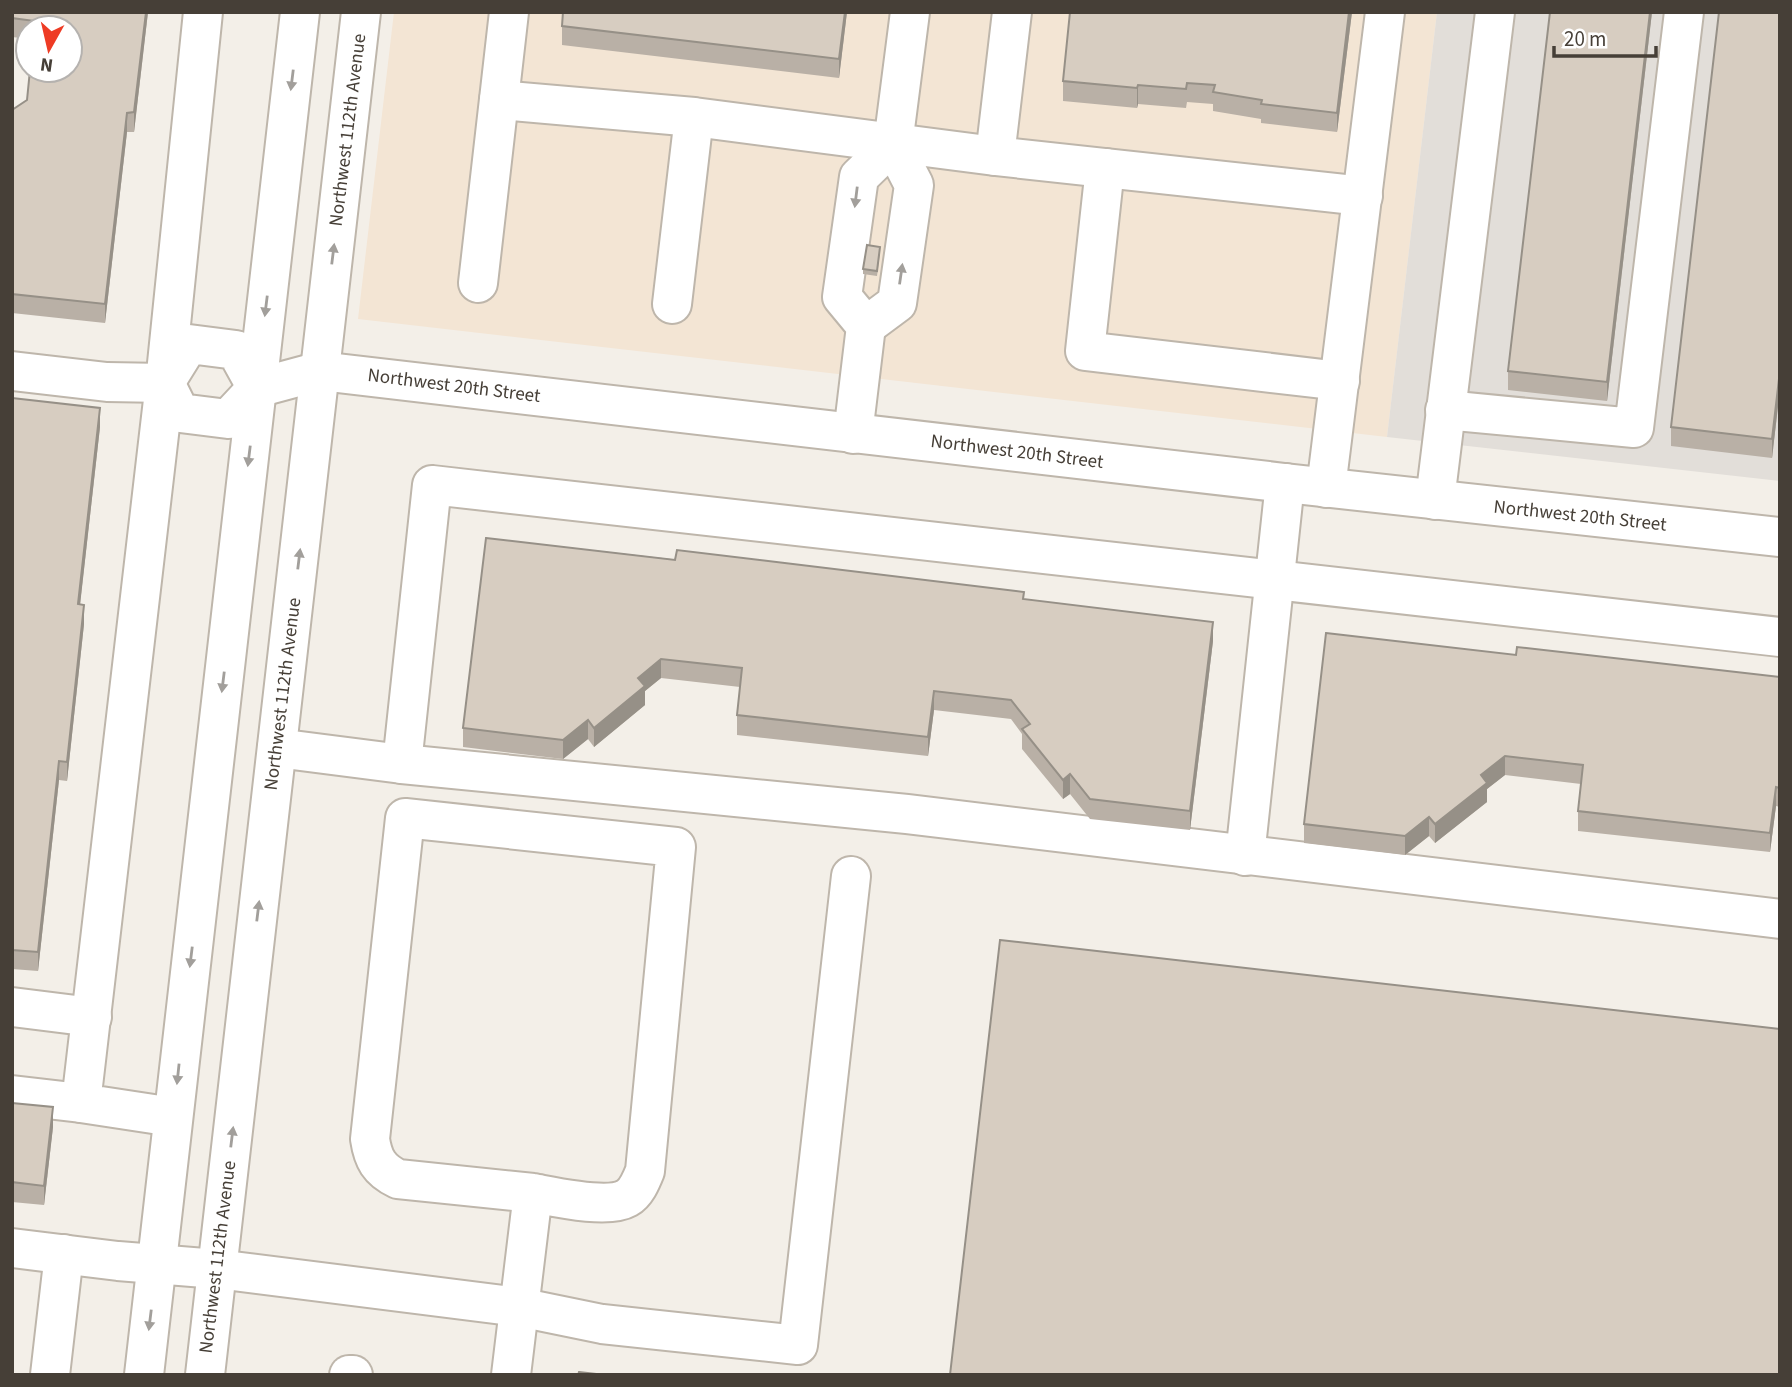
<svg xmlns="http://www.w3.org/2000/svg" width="1792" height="1387" viewBox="0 0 1792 1387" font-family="'Source Sans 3',sans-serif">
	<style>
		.commercial { fill: #f3e5d4 }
		.industrial { fill: #e2ded9 }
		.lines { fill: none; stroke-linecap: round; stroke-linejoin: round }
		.minor-casing { stroke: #beb6ab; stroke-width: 42 }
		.minor { stroke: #fff; stroke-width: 38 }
		.wall { fill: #b9b0a6 }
		.shaded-wall { fill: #969087 }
		.building { fill: #d7cdc1; stroke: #969087; stroke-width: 2 }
		.oneway { fill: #a29f9b }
		.labels { text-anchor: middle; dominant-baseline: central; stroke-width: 6; stroke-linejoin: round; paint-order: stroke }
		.street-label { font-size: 19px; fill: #463f37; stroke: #fff }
	</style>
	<rect width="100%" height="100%" fill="#f3efe8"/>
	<path class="commercial" d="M394 12H1437L1387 437 358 319Z"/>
	<path class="industrial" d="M1437 12H1780V481L1387 437Z"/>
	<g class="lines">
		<defs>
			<g id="minor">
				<path d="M499 100 694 117 995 156 1363 196"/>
				<path d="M995 156 1012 12"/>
				<path d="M1105 168 1085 351 1340 381"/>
				<path d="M478 283 509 12"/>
				<path d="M672 304 694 117"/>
				<path d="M866 326 897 303 914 185 893 144 910 12"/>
				<path d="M12 371 107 382 165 383"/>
				<path d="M166 381 189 344 236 350 257 388"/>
				<path d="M165 383 180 413 228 419 257 388"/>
				<path d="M257 388 320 371 1285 483 1780 537"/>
				<path d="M1445 410 1634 428 1684 12"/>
				<path d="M853 434 866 326 842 297 859 177 893 144"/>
				<path d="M1326 488 1385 12"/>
				<path d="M1435 500 1495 12"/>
				<path d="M277 748 402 764 907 814 1780 919"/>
				<path d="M402 764 432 485 1780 637"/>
				<path d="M1245 856 1285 483"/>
				<path d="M12 1007 92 1017"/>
				<path d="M12 1095 81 1103"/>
				<path d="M173 1117 81 1103 165 383 203 12"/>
				<path d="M12 1248 118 1261 217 1269 519 1307 602 1324 798 1345 851 876"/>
				<path d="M50 1375 64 1254"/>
				<path d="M144 1375 300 12"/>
				<path d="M205 1375 361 12"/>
				<path d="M349 1375H353"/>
				<path d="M511 1375 533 1193 398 1179C379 1170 373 1159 370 1139L405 818 676 847 645 1171C641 1181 636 1193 627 1198 608 1209 555 1197 533 1193"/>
			</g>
		</defs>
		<use href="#minor" class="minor-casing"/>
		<use href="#minor" class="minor"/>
	</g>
	<g class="wall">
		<path d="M12 12H148L134 132H127L105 323 12 313V110L27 100 70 28H28V39L12 37Z"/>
		<path d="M847 12 839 78 562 45V26Z"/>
		<path d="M1070 12H1352L1337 132 1261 123V119L1213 111V104L1187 102 1186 108 1138 104 1137 108 1063 101V81Z"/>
		<path d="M1652 12 1607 401 1508 390V371Z"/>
		<path d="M1780 12V389L1772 458 1671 446V427Z"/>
		<path d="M880 252 877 276 863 274V269Z"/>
		<path d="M12 398 100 427 80 604 84 624 67 781 59 780 38 971 12 969Z"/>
		<path d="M486 538 1024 599 1213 641 1190 830 1090 819 1070 794 1063 799 1022 749V734L1011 719 934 710 928 756 737 735V715L740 687 661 678 645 691V705L594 747 588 739 563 759 463 747V728Z"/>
		<path d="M1516 655 1780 677V807L1776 806 1770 852 1578 831V811L1581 784 1505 775 1487 789V802L1435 843 1429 836 1405 855 1304 843V824Z"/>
		<path d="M12 1103 53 1127 44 1205 12 1202Z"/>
	</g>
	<g class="shaded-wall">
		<path d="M146 12H148L134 132V112Z"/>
		<path d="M845 12H847L839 78V59Z"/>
		<path d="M1349 12H1352L1337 132V113Z"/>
		<path d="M1650 12H1652L1607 401V382Z"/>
		<path d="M1138 85V104L1137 108V88Z"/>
		<path d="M127 113V132L105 323V304Z"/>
		<path d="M1780 370V389L1772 458V439Z"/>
		<path d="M100 408V427L78 623V604Z"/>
		<path d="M84 605V624L67 781V762Z"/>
		<path d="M1213 622V641L1190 830V811Z"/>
		<path d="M661 659V678L645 691V705L594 747V728L638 678Z"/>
		<path d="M934 691V710L928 756V737Z"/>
		<path d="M588 720V739L563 759V740Z"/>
		<path d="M1505 756V775L1487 789V802L1435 843V824L1481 775Z"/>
		<path d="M59 761V780L38 971V952Z"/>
		<path d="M1070 774V794L1063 799V780Z"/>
		<path d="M1776 787V806L1770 852V833Z"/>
		<path d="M1429 817V836L1405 855V836Z"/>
		<path d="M53 1107V1127L44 1205V1186Z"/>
	</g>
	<g class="building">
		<path d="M12 12H146L134 112 127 113 105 304 12 294V110L27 100 30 70H70V28H34L35 21 12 18Z"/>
		<path d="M563 12H845L839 59 562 26Z"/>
		<path d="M1070 12H1349L1337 113 1261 104 1262 100 1213 92 1215 85 1187 83 1186 89 1138 85 1137 88 1063 81Z"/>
		<path d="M1550 12H1650L1607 382 1508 371Z"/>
		<path d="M1719 12H1780V370L1772 439 1671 427Z"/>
		<path d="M867 245 880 247 877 271 863 269Z"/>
		<path d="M12 398 100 408 78 604 84 605 67 762 59 761 38 952 12 950Z"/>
		<path d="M486 538 675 560 677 550 1024 592 1023 599 1213 622 1190 811 1090 799 1070 774 1063 780 1022 729 1030 724 1011 700 934 691 928 737 737 715 742 668 661 659 638 678 645 686 594 728 588 720 563 740 463 728Z"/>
		<path d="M1326 633 1516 655 1517 647 1780 677V788L1776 787 1770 833 1578 811 1583 765 1505 756 1481 775 1487 783 1435 824 1429 817 1405 836 1304 824Z"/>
		<path d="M1000 940 1780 1029V1375H950Z"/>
		<path d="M12 1103 53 1107 44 1186 12 1182Z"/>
		<path d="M579 1372 605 1375H578Z"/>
	</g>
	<defs><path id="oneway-solid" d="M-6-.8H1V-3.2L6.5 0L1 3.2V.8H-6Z" transform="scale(1.75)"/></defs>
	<g class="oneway">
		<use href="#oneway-solid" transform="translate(292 80) rotate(97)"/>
		<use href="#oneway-solid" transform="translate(856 197) rotate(97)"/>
		<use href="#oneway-solid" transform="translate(333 254) rotate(-83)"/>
		<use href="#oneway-solid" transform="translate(901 274) rotate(-82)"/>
		<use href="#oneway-solid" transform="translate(266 306) rotate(97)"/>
		<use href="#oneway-solid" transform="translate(249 456) rotate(97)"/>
		<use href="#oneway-solid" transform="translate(299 559) rotate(-83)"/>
		<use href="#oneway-solid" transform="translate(223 682) rotate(97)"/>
		<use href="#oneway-solid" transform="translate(258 911) rotate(-83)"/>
		<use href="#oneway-solid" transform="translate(191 957) rotate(97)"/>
		<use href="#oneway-solid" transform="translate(178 1074) rotate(96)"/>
		<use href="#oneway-solid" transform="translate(232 1137) rotate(-83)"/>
		<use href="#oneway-solid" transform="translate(150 1320) rotate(97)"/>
	</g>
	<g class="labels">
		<g class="street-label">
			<text transform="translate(348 130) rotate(-83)">Northwest 112th Avenue</text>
			<text transform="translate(454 386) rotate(7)">Northwest 20th Street</text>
			<text transform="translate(1017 452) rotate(7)">Northwest 20th Street</text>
			<text transform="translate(1580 516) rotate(6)">Northwest 20th Street</text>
			<text transform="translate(283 694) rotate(-83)">Northwest 112th Avenue</text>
			<text transform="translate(218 1257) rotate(-83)">Northwest 112th Avenue</text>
		</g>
	</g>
	<rect width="1792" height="1387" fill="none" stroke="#463f37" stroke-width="28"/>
	<g transform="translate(49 49) rotate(188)"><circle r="33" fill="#ffffff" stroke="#b5b2af" stroke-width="2"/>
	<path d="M0-5L12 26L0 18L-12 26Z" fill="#ee3b24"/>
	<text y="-10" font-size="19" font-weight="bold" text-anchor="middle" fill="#463f37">N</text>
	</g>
	<path d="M1554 46v10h102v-10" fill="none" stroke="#463f37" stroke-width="3.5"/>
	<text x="1564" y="46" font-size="21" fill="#463f37" stroke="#ffffff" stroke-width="5" paint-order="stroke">20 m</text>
</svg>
